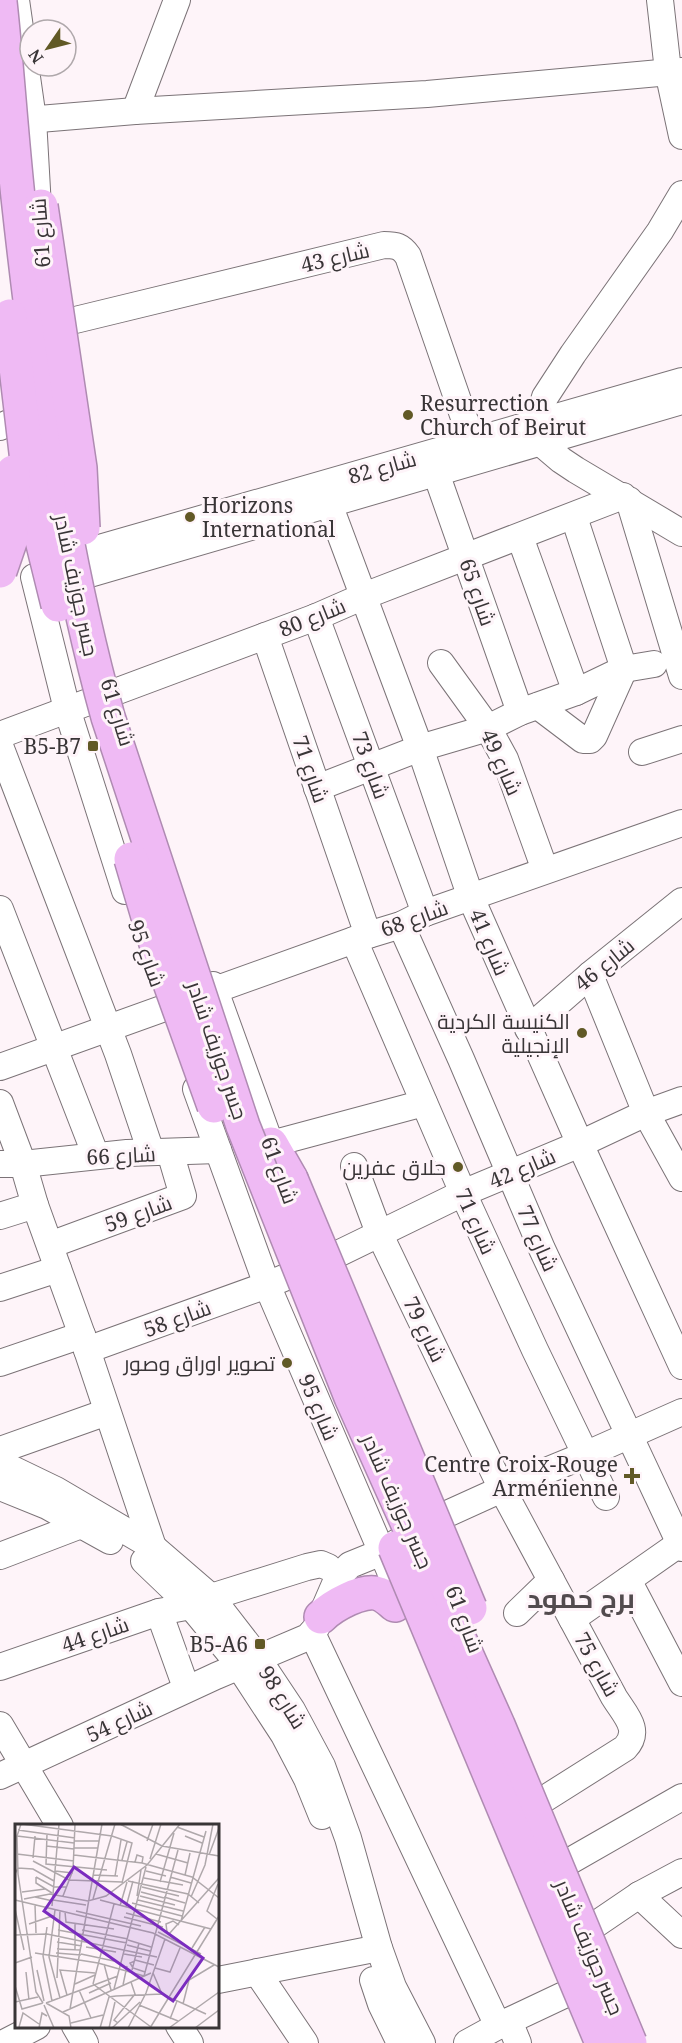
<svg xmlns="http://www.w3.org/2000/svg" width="682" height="2043" viewBox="0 0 682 2043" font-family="'Noto Serif',Cairo,serif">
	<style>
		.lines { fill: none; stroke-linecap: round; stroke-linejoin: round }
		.minor-casing { stroke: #7b7377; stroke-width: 28 }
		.highway-casing { stroke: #af8bb2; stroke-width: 36 }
		.minor { stroke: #fff; stroke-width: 26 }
		.highway { stroke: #efbaf4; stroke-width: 33 }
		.highway-bridge-casing { stroke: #af8bb2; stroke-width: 36; stroke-linecap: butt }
		.highway-bridge { stroke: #efbaf4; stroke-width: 33 }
		.poi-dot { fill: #615926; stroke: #fef4f9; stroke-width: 2 }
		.labels { text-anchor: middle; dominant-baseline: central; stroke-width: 6; stroke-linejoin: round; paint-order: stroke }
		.street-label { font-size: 21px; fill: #393537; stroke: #fef4f9 }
		.poi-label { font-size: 21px; fill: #393537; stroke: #fef4f9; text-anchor: end }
		.district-label { font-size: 27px; font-weight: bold; fill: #524b4e; stroke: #fef4f9 }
		.inset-road { fill: none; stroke: #afa8ab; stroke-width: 1.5 }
		.view { fill: #7b2cbf; fill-opacity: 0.15; stroke: #7b2cbf; stroke-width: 3 }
		.inset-edge { fill: none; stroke: #393537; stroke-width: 3 }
	</style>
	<rect width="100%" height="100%" fill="#fef4f9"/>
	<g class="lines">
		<defs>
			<g id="minor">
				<path d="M16 0 33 119 39 225"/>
				<path d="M660 0 668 71 682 136"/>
				<path d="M135 111 177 0"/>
				<path d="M15 121 135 111 427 94 682 71"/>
				<path d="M67 322 384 245C396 245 401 246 408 256L472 441"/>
				<path d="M537 423 545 397 573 354 660 231 682 194"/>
				<path d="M0 427 11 422"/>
				<path d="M541 443 561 460 576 470 682 533"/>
				<path d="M436 473 520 712"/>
				<path d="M629 500 682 676"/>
				<path d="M329 504 420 748 471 898 580 1144 682 1366"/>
				<path d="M520 537 576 692"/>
				<path d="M82 553 682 381"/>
				<path d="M86 575 682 401"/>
				<path d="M34 577 67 709 125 891"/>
				<path d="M316 617 425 913"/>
				<path d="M265 636 368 935"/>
				<path d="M441 663 488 728 505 759 545 870"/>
				<path d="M538 706 583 740H590L594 736 624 669 574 517"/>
				<path d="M0 735 316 617 364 596 623 496"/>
				<path d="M0 746 118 1054 151 1152"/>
				<path d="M642 752 682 739"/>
				<path d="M317 788 420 748 488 728 520 712 576 692 624 669 654 664"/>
				<path d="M0 909 96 1156"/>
				<path d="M401 925 461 1059 542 1249 682 1548"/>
				<path d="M354 940 463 1193 535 1350 606 1497"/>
				<path d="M590 975 646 1113 682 1178"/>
				<path d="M213 985 277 1162"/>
				<path d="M528 1029 590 975 682 901"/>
				<path d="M0 1067 368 935 401 925 425 913 682 823"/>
				<path d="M196 1089 267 1285 393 1578"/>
				<path d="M0 1103 23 1164 35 1205 82 1335 153 1547 152 1553"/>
				<path d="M271 1144 424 1103"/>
				<path d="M0 1164H23L127 1153 218 1150"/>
				<path d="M354 1166 379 1233 502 1489 614 1697C625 1715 642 1730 625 1748L538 1803"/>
				<path d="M0 1216 35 1205"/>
				<path d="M50 1245 183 1196 170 1152"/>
				<path d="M0 1288 58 1269"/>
				<path d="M87 1350 267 1285 315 1265 463 1193 580 1144 646 1113 682 1100"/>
				<path d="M0 1363 82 1335"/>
				<path d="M0 1450 107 1412"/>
				<path d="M0 1463 56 1490 153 1547 211 1597 252 1650 292 1710 322 1766 348 1838 379 1948 393 1987 422 2043"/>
				<path d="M0 1487 47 1506 110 1541"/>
				<path d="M0 1556 81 1525"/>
				<path d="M144 1561 191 1606 233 1657 284 1735 307 1779 322 1816"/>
				<path d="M628 1580 682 1683"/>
				<path d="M211 1597 307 1567 321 1564 328 1567"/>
				<path d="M159 1612 183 1679"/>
				<path d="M517 1613 551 1580"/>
				<path d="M572 1619 682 1542"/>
				<path d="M312 1633 498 2026"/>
				<path d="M0 1667 159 1612 191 1606"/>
				<path d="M0 1725 60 1826"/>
				<path d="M0 1776 216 1676 308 1637 316 1628 335 1584 342 1573 350 1565 382 1552 427 1523 502 1489 585 1455 682 1412"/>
				<path d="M540 1873 563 1865 682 1797"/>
				<path d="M639 1895 682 1935"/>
				<path d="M589 1929 639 1895 682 1872"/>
				<path d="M257 1972 305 2043"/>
				<path d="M218 1980 379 1948"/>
				<path d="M373 1980 381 2004 400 2043"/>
				<path d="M509 2021 518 2043"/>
				<path d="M75 2026 85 2043"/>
				<path d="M179 2026 190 2043"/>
				<path d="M4 2043 37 2026"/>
				<path d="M467 2043 498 2026 568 1993"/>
			</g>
			<g id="highway">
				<path d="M271 1144 291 1179"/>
				<path d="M321 1617C332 1606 363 1588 379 1594 385 1596 390 1601 395 1605"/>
			</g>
		</defs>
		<use href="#minor" class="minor-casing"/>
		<use href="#highway" class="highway-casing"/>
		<use href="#minor" class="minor"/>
		<use href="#highway" class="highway"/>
		<defs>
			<g id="highway-bridge">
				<path d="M0 2C7 66 11 132 18 197 37 371 61 547 108 717L243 1126 351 1397 498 1725 630 2043"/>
				<path d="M41 206 80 468 83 528"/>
				<path d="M10 316 27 461 37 520 58 605"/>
				<path d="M0 571 11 539 13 472"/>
				<path d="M131 859 157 947 214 1106"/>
				<path d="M291 1179 470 1608"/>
				<path d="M395 1548 602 2043"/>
			</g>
		</defs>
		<use href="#highway-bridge" class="highway-bridge-casing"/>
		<use href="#highway-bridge" class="highway-bridge"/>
	</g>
	<g class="poi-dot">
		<circle cx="408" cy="415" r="6"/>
		<circle cx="190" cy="517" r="6"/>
		<rect x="87" y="740" width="12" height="12" rx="3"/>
		<circle cx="582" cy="1033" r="6"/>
		<circle cx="458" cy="1167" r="6"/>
		<circle cx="287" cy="1363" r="6"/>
		<path d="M629 1467h6v6h6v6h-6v6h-6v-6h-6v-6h6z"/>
		<rect x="254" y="1638" width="12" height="12" rx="3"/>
	</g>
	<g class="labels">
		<g class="street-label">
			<text transform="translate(40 233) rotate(-94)">شارع 61</text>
			<text transform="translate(335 257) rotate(-13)">شارع 43</text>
			<text transform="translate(382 467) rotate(-16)">شارع 82</text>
			<text transform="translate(77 585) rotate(78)">جسر جوزيف شادر</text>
			<text transform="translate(478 592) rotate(71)">شارع 65</text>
			<text transform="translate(312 617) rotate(-22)">شارع 80</text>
			<text transform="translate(118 712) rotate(73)">شارع 61</text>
			<text transform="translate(502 762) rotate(66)">شارع 49</text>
			<text transform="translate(371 765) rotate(70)">شارع 73</text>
			<text transform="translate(311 769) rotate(71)">شارع 71</text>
			<text transform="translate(414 918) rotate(-20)">شارع 68</text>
			<text transform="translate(490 942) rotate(67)">شارع 41</text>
			<text transform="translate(147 953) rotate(70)">شارع 95</text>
			<text transform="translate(604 964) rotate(-39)">شارع 46</text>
			<text transform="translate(218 1050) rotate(71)">جسر جوزيف شادر</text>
			<text transform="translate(121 1155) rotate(-3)">شارع 66</text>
			<text transform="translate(522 1168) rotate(-23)">شارع 42</text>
			<text transform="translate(280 1170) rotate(70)">شارع 61</text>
			<text transform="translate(138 1213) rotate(-20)">شارع 59</text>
			<text transform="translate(476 1221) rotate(66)">شارع 71</text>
			<text transform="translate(538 1238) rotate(66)">شارع 77</text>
			<text transform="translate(177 1318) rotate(-20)">شارع 58</text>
			<text transform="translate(425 1329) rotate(64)">شارع 79</text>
			<text transform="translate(319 1407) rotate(67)">شارع 95</text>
			<text transform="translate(398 1501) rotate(66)">جسر جوزيف شادر</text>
			<text transform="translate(465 1619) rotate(69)">شارع 61</text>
			<text transform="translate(95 1634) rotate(-19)">شارع 44</text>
			<text transform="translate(597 1664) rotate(61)">شارع 75</text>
			<text transform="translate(283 1697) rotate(58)">شارع 98</text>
			<text transform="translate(119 1721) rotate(-25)">شارع 54</text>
			<text transform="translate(590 1947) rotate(67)">جسر جوزيف شادر</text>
		</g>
		<g class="poi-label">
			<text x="420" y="403" text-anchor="start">Resurrection<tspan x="420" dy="24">Church of Beirut</tspan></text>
			<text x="202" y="505" text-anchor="start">Horizons<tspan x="202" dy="24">International</tspan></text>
			<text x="81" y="746">B5-B7</text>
			<text x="570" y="1021">الكنيسة الكردية<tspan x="570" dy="24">الإنجيلية</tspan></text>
			<text x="446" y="1167">حلاق عفرين</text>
			<text x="275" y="1363">تصوير اوراق وصور</text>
			<text x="618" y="1464">Centre Croix-Rouge<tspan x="618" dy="24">Arménienne</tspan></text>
			<text x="248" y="1644">B5-A6</text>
		</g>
		<g class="district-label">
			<text x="581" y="1597">برج حموﺪ</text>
		</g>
	</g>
	<g transform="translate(15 1824)">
		<rect width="204" height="204" fill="#fef4f9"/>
		<path class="inset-road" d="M6 0 2 12 3 50 21 168 28 179M7 0 97 12 117 19 107 59M105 0 147 22 204 32M162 3 189 13M3 6 60 14M32 10 31 40 92 46M2 12 59 19M170 12 187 19M59 17H84M132 17 138 0M31 22 59 25M59 24H83M2 30 59 37M141 30 173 39M59 31 127 39 177 53 204 74M194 31 204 4M18 34 20 12M135 35 146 0M107 36 112 18M18 37 54 56 107 58M120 38 122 31 128 33 127 39M40 47 58 49M131 47 151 52M0 50 3 44 18 45 39 57M78 51 103 52M170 51 175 29M100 52 106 16M21 53 39 63H52M21 53V59L37 69M155 53 176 59M129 54 168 61M113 57 173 70 184 79M145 58 159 9M127 63 164 72M7 68 30 65M126 68 149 74M48 72 58 46 60 0M122 72 126 46M125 72 160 81M20 73 38 77M149 73 170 79M176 73 190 41 198 0M9 75 35 70 73 77 91 72 132 41 165 0M78 75 100 0M0 76 138 109 204 143M38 76 71 81M85 76 196 105M123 76 168 87M117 79 167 92M20 81 21 109M37 82 44 0M105 82 112 58M111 83 118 57M0 85 9 126M40 86 34 133 45 174M61 87 126 102M50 88 51 98 99 105M111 89 146 98M109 93 148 103M202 95 192 87 203 60M166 97 191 7M14 100 40 91M32 103 28 132 37 177M43 106 112 119M67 106 113 115M143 108 186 130M154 110 204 54M0 111 32 110 142 133M159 115 152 108 151 100 158 97 164 101M113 116 136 123M42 118 67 122M112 121 135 127M71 123 101 128M177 124 190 103M42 125 66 126M60 126V99M20 129 83 139 129 152M41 129 66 131M66 130 99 137M109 130 127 133M120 136 139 141M120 137 115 139 118 144 130 148M0 139 17 133M89 140 96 166M140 144 155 148 165 124M22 146 29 177M117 146 124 119M11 148 14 176M138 149 147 170M129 152 163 26M42 154 45 86M60 160 80 151M78 160 99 80M78 160 136 203M108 161 112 142M0 162 7 185 28 179M99 165 131 43M64 166 76 194M74 169 96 159M52 171 45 146 80 149M0 178 23 173M31 179 103 152M31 179 54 192 56 204M168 180 174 156 199 141M29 181 39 204M124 181 163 197M55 185 87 0M48 188 136 149M155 195 162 177M56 199 88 191M103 199 99 196 120 170 116 158M4 203 8 189 24 200M24 204 27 189 32 192M85 204 94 173 101 172 147 170 191 190M94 204 100 178M97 204 125 178M113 204 131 169 150 115M135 204 204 92M154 204 204 168M180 204 204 186"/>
		<path class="view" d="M59 43 188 134 158 177 29 87Z"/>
		<rect width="204" height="204" class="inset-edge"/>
	</g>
	<g transform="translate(48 48) rotate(235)"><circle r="28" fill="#fef4f9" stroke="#afa8ab" stroke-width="1.5"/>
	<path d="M0-4.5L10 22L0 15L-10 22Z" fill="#615926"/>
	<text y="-9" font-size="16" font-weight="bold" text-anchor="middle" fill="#393537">N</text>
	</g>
</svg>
